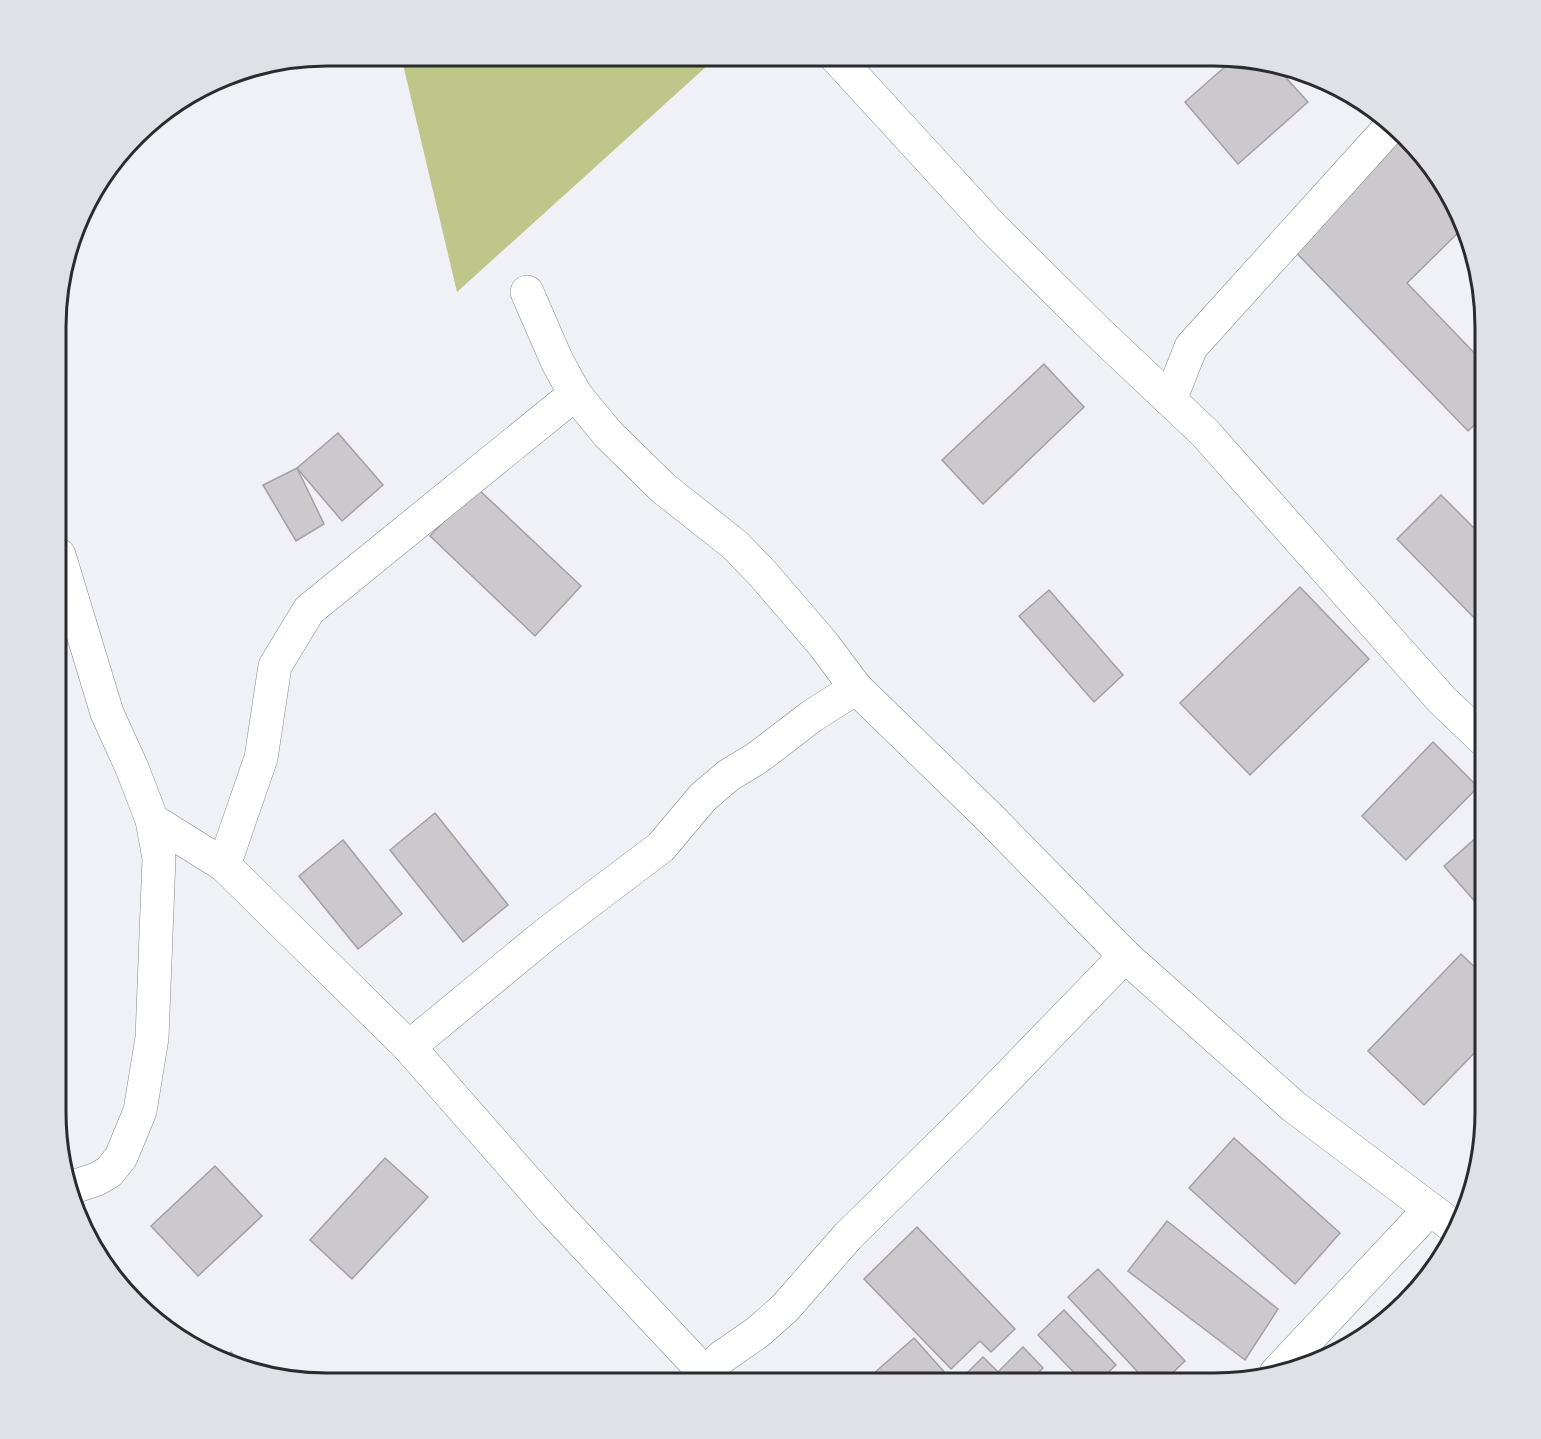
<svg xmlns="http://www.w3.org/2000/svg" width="1541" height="1439" viewBox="0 0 1541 1439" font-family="'Roboto Condensed',sans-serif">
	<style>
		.green { fill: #bfc68a }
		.building { fill: #ccc9cd; stroke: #a39fa4; stroke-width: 1.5 }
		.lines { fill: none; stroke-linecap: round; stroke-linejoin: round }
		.minor-casing { stroke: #86888d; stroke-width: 34 }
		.minor { stroke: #fff; stroke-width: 33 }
		.rim { fill: none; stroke: #2a2b2d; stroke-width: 3 }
	</style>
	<rect width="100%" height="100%" fill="#eff1f6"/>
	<path class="green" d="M401 56H718L457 292Z"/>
	<g class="building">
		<path d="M1236 57 1278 69 1308 102 1238 164 1185 102Z"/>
		<path d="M220 81 222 85 195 96Z"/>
		<path d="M1397 132 1418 148 1465 224V226L1407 283 1485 364V415L1468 431 1285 241Z"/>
		<path d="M1044 364 1084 407 983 504 942 460Z"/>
		<path d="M338 433 383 485 342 521 297 468Z"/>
		<path d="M297 468 324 524 296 541 263 485Z"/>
		<path d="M476 487 581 586 535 636 430 536Z"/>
		<path d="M1441 495 1485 539V629L1397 539Z"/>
		<path d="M1300 587 1369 659 1250 775 1180 703Z"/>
		<path d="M1049 590 1123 675 1094 702 1019 616Z"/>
		<path d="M1433 742 1478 787 1406 860 1362 816Z"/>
		<path d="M435 813 508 905 463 942 390 850Z"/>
		<path d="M1485 830V913L1444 866Z"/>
		<path d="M343 840 402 914 358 949 299 876Z"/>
		<path d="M1461 954 1485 977V1042L1424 1105 1368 1051Z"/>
		<path d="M1234 1138 1340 1233 1295 1284 1189 1188Z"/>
		<path d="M385 1158 428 1197 352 1279 310 1240Z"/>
		<path d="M215 1166 262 1216 198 1276 151 1226Z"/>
		<path d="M1167 1221 1278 1309 1245 1360 1128 1271Z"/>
		<path d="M917 1227 1015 1329 991 1352 980 1341 951 1369 864 1279Z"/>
		<path d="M1098 1269 1185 1361 1162 1383H1148L1068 1297Z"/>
		<path d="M1064 1310 1116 1365 1097 1383H1084L1038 1335Z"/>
		<path d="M914 1338 954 1383H865L864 1382Z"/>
		<path d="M1023 1347 1043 1368 1028 1383H971L964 1376 983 1357 998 1372Z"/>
		<path d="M231 1352 242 1364 224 1359Z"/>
	</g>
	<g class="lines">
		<defs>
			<g id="minor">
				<path d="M835 56 992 227 1098 332 1205 433 1442 700 1485 741"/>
				<path d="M527 292 557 361 575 394 608 434 663 488 735 545 763 574 824 645 856 688 988 816 1125 956 1293 1106 1458 1230"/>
				<path d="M1170 400 1191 347 1390 127"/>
				<path d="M59 555 107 713 132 768 152 820 159 858 152 1038 140 1111 121 1157 109 1172 97 1179 70 1188"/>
				<path d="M152 820 224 865 409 1047 553 1211 705 1373"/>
				<path d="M224 865 261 758 275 666 309 610 575 394"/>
				<path d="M409 1047 546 934 661 847 703 797 729 775 757 758 812 716 856 688"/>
				<path d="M1276 1373 1430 1209"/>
				<path d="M698 1383 705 1373 722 1357 758 1332 785 1308 848 1236 968 1118 1125 956"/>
			</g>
		</defs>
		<use href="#minor" class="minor-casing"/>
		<use href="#minor" class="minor"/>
	</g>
	<path d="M0 0H1541V1439H0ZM327 66H1214A261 261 0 0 1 1475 327V1112A261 261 0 0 1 1214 1373H327A261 261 0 0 1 66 1112V327A261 261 0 0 1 327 66Z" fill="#dfe1e6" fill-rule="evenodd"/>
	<path class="rim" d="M327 66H1214A261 261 0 0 1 1475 327V1112A261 261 0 0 1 1214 1373H327A261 261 0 0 1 66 1112V327A261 261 0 0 1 327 66Z"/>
</svg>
